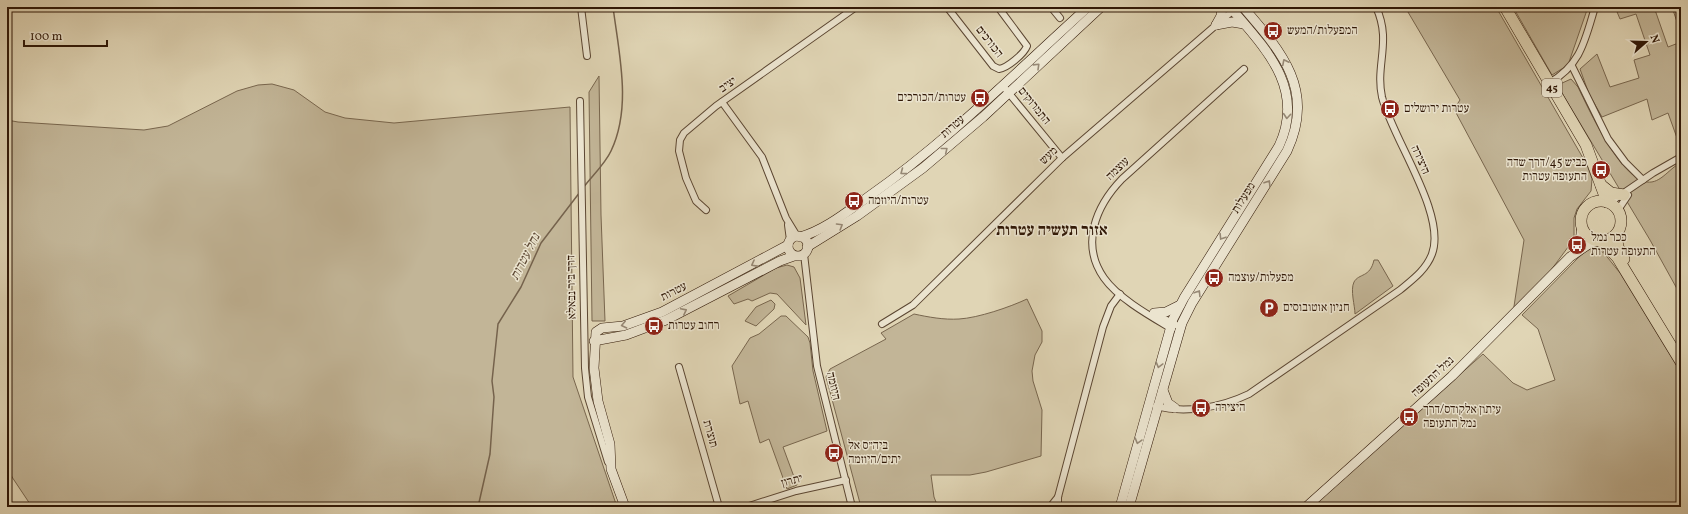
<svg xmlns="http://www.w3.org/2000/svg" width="1688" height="514" viewBox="0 0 1688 514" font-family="Vollkorn,'Frank Ruhl Libre',serif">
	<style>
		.green { fill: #c2b597; stroke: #78664e }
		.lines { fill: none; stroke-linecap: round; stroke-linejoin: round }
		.stream { stroke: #75624c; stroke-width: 1.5 }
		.street-casing { stroke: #5b4632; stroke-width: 8 }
		.secondary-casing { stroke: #2f1706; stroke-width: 10 }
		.highway-casing { stroke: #2f1706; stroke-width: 12 }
		.street { stroke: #ebe4cf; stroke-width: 6 }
		.secondary { stroke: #ebe4cf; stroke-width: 9 }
		.highway { stroke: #e0d5b5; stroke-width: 11 }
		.oneway { stroke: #968875 }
		.labels { text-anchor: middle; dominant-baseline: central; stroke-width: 3; stroke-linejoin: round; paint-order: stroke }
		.shield { fill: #ebe4cf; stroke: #675442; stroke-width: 1 }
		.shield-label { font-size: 11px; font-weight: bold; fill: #2f1706 }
		.poi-label { font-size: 12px; fill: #2f1706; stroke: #ebe4cf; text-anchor: start }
		.street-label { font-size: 12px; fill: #2f1706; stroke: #ebe4cf }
		.water-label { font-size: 13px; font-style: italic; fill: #5e4934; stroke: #ebe4cf }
		.district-label { font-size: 16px; font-weight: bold; fill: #2f1706; stroke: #ebe4cf }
	</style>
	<rect width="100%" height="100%" fill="#e0d5b5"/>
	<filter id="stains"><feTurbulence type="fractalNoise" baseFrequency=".005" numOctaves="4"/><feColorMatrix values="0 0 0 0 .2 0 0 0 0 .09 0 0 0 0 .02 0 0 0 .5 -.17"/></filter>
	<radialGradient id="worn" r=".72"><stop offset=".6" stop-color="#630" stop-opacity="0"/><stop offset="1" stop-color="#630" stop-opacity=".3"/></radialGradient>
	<g class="green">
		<path d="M1405 7H1496L1587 165 1592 179 1591 191 1577 209 1574 218V239L1540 285 1513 313 1524 240 1454 109 1460 100Z"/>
		<path d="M1513 7H1588L1568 65 1552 75Z"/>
		<path d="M1615 7H1654L1668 47 1681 42V149L1668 113 1652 120 1647 99 1602 117 1589 94 1580 69 1597 54 1610 87 1639 78 1634 60 1650 55 1636 14 1620 19Z"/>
		<path d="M1672 7H1681V34Z"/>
		<path d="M599 76 601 215 605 321H592L589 92Z"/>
		<path d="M1571 79 1578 87C1589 110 1620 178 1647 182 1661 184 1670 167 1681 163V296L1650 240 1559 88 1560 84Z"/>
		<path d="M272 84 294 90 325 112 345 118 394 123 570 107 573 377 617 507H32L12 477 7 465V120L18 122 144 130 168 126 237 91 258 85Z"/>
		<path d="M1595 248 1604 253 1620 273 1681 373V507H1310L1483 354 1513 383 1527 390 1555 380 1538 329 1522 315 1578 258 1587 250Z"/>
		<path d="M1374 260H1378L1393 286 1355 314C1355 306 1350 290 1354 282 1359 273 1370 278 1374 260Z"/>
		<path d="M787 265 794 267 800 278 806 325 777 294 770 293 752 301 748 299 734 304 728 296 776 268Z"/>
		<path d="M1027 299 1042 331V342L1035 355 1032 371 1033 381 1042 410 1041 456 986 472 970 475H931L934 497 938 507H861L826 377 830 369 886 339 881 333 914 314C928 317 944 320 959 319 978 318 1010 307 1027 299Z"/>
		<path d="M771 300 775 304 774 309 756 326 745 321 756 307Z"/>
		<path d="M781 316H786L808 337 810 343 813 371 827 431 783 447 797 485 787 489 769 439 760 443 748 401 740 404 732 366 750 338 759 334Z"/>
	</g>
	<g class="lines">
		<g class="stream">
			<path d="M583 188C592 176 605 164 611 151 632 107 619 54 613 7"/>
			<path d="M478 507 490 454 494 397 492 381 498 324 521 287 541 243 580 192"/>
		</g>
		<defs>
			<g id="street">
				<path d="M581 7 587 56"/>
				<path d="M947 7 993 66 999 69C1007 68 1024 54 1027 46L998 7"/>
				<path d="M1051 7 1060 18"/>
				<path d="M1572 66 1608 139 1625 162 1643 180"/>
				<path d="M1549 83C1581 65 1585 40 1595 7"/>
				<path d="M1003 86 1062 158"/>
				<path d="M580 101 585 368 588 397 608 462"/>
				<path d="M722 102 762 157 786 218 797 236"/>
				<path d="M1609 203 1653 173 1681 157"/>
				<path d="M706 210 696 201 686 178 679 151 680 140 684 133 716 106 856 7"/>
				<path d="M1618 210 1628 195"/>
				<path d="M788 225 790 240"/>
				<path d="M804 254 817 366 852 507"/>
				<path d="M1155 314 1180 327"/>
				<path d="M882 324 913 305 1062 158 1237 7"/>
				<path d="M1172 329C1150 316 1118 298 1104 278 1080 244 1096 206 1122 179L1244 69"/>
				<path d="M679 367 719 507"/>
				<path d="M1156 406C1186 414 1222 407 1249 394L1400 290C1412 280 1426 270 1432 254 1447 214 1392 138 1382 97 1375 65 1392 41 1376 7"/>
				<path d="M746 507 796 491 846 480"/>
				<path d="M1050 507 1058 497"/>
				<path d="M1058 507V497L1103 327 1111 306 1120 294"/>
			</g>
			<g id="secondary">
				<path d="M1216 25 1232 22 1244 24"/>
				<path d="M1216 25 1221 16 1222 7"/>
				<circle cx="798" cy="246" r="10"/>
				<path d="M800 237C825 230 848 211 868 197 948 141 1016 72 1088 7"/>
				<path d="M807 247 857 216 923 168 983 117 1101 7"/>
				<path d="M1574 253 1580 241 1582 227"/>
				<path d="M1154 313 1166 312 1180 305"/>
				<path d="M594 341 626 335 666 320 780 261 794 256"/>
				<path d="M1163 390 1168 403 1175 408"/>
				<path d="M625 507 611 469 610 444 598 401 594 368 596 332 602 328 623 326 662 312 788 245"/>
				<path d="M1120 507 1173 319 1184 298 1279 146C1306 88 1265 48 1230 7"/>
				<path d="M1129 507 1182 323 1192 303 1287 151C1316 90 1281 51 1243 7"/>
				<path d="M1306 507 1452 376 1570 257 1589 244 1597 241"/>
			</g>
			<g id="highway">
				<path d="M1505 7 1586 145 1607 202"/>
				<path d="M1601 185 1611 193 1624 195"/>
				<circle cx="1601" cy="221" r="20"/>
				<path d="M1616 235 1618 247 1624 259"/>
				<path d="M1602 242 1617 257 1681 362"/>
			</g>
		</defs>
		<use href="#street" class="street-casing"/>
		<use href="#secondary" class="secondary-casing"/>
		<use href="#highway" class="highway-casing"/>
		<use href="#street" class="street"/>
		<use href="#secondary" class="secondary"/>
		<use href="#highway" class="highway"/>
	</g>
	<defs><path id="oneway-chevron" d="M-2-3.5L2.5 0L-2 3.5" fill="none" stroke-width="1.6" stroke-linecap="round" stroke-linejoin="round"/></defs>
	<g class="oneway">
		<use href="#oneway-chevron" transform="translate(1285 62) rotate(-117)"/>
		<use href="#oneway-chevron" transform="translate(1037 66) rotate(-44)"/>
		<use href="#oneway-chevron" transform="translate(1287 116) rotate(95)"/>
		<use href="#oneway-chevron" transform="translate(945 150) rotate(-39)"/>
		<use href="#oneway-chevron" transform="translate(903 172) rotate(143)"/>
		<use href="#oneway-chevron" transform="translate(1268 183) rotate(-58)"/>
		<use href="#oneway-chevron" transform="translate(840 226) rotate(-31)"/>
		<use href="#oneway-chevron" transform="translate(1222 237) rotate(122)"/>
		<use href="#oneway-chevron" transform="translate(754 264) rotate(152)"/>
		<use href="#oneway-chevron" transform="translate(1198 293) rotate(-58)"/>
		<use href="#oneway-chevron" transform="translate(684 311) rotate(-27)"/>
		<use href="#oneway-chevron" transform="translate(624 325) rotate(168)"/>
		<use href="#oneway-chevron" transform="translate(1159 365) rotate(105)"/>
		<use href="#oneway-chevron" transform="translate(1138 441) rotate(106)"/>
	</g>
	<defs>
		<symbol id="bus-disc" viewBox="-11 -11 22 22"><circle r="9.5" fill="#8f2418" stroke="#ebe4cf"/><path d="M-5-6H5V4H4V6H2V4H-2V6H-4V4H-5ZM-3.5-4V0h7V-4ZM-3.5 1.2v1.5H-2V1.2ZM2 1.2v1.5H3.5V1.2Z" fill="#fff"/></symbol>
		<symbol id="parking-disc" viewBox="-11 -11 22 22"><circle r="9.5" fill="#8f2418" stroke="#ebe4cf"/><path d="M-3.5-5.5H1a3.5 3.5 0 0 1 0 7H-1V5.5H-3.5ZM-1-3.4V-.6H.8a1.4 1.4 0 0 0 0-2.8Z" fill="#fff"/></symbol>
	</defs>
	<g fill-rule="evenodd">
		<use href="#bus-disc" x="1262" y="20" width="22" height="22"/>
		<use href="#bus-disc" x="969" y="87" width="22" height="22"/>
		<use href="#bus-disc" x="1379" y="98" width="22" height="22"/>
		<use href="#bus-disc" x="1590" y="159" width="22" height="22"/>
		<use href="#bus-disc" x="843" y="190" width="22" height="22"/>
		<use href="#bus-disc" x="1566" y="234" width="22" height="22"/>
		<use href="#bus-disc" x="1203" y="267" width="22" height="22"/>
		<use href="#parking-disc" x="1258" y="297" width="22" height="22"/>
		<use href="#bus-disc" x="643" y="315" width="22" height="22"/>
		<use href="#bus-disc" x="1190" y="397" width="22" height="22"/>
		<use href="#bus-disc" x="1398" y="406" width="22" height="22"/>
		<use href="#bus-disc" x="823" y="442" width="22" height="22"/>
	</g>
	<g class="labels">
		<rect class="shield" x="1542" y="79" width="20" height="18" rx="3"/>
		<g class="shield-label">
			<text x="1552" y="88">45</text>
		</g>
		<g class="poi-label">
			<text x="1287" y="31">המפעלות/המעש</text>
			<text x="966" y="98" text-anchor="end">עטרות/הכורכים</text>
			<text x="1404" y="109">עטרות ירושלים</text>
			<text x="1587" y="163" text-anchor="end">כביש 45/דרך שדה<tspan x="1587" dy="14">התעופה עטרות</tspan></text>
			<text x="868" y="201">עטרות/היוזמה</text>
			<text x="1591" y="238">ככר נמל<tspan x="1591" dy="14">התעופה עטרות</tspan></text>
			<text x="1228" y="278">מפעלות/עוצמה</text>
			<text x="1283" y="308">חניון אוטובוסים</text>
			<text x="668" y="326">רחוב עטרות</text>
			<text x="1215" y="408">היצירה</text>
			<text x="1423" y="410">עיתון אלקודס/דרך<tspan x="1423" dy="14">נמל התעופה</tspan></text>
			<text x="848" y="446">ביה״ס אל<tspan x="848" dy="14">יתים/היוזמה</tspan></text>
		</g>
		<g class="street-label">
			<text transform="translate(989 42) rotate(52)">הכורכים</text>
			<text transform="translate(728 85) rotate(-35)">יציב</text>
			<text transform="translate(1034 106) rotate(51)">התמרוקים</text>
			<text transform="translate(953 127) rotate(-41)">עטרות</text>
			<text transform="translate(1049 156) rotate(-44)">מעש</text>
			<text transform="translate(1420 160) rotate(66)">היצירה</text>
			<text transform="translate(1118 169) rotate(-44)">עוצמה</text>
			<text transform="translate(1244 198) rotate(-58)">מפעלות</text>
			<text transform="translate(572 287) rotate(-91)">דרך ביר נבאלא</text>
			<text transform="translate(674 292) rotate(-27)">עטרות</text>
			<text transform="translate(1433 377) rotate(-43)">נמל התעופה</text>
			<text transform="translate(833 386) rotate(77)">היוזמה</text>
			<text transform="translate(710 434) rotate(74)">תוצרת</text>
			<text transform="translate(792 481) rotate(-15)">יתרון</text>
		</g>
		<g class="water-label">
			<text transform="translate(526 257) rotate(-63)">נחל עטרות</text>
		</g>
		<g class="district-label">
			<text x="1052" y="231">אזור תעשיה עטרות</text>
		</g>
	</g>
	<rect width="1688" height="514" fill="none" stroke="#e0d5b5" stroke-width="24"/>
	<rect x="8" y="8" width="1672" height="498" fill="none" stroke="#2f1706" stroke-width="2"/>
	<rect x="12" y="12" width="1664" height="490" fill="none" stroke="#2f1706"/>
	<g transform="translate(1646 42) rotate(70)" stroke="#ebe4cf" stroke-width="3" paint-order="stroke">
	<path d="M0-3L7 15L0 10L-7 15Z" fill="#2f1706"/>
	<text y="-6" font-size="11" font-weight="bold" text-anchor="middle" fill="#2f1706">N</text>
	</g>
	<path d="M24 40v6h83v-6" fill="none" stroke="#2f1706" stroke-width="2"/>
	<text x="30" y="40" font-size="12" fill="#2f1706" stroke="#ebe4cf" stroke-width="3" paint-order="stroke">100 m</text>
	<rect width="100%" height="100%" filter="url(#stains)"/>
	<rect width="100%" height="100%" fill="url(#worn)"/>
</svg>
